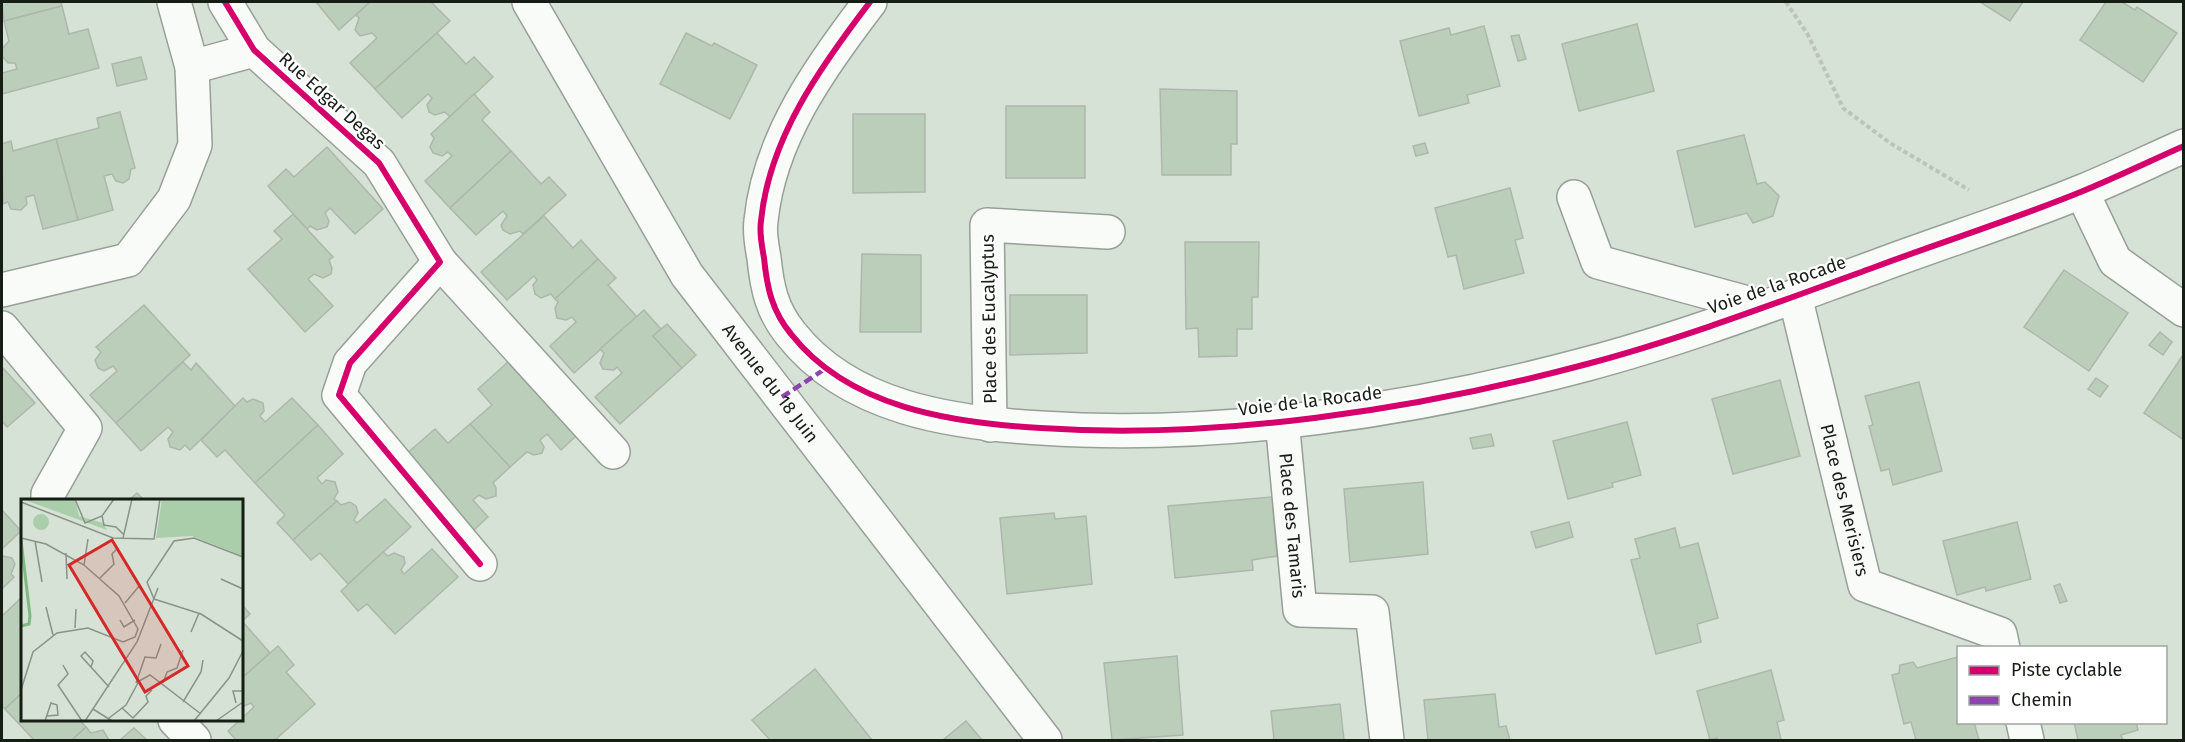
<svg xmlns="http://www.w3.org/2000/svg" width="2185" height="742" viewBox="0 0 2185 742" font-family="'Fira Sans',sans-serif">
	<style>
		.building { fill: #baceba; stroke: #aeb7ad; stroke-width: 1.5 }
		.lines { fill: none; stroke-linecap: round; stroke-linejoin: round }
		.minor-casing { stroke: #97a097; stroke-width: 36 }
		.path { stroke: #bdc2bd; stroke-width: 4; stroke-dasharray: 4.5 3; stroke-linecap: butt }
		.minor { stroke: #f9fbf9; stroke-width: 33 }
		.quiet { stroke: #8e44ad; stroke-width: 4.5; stroke-dasharray: 9 4.5; stroke-linecap: butt }
		.cycleway-casing { stroke: #fff; stroke-width: 10 }
		.cycleway { stroke: #d6006c; stroke-width: 6 }
		.labels { text-anchor: middle; dominant-baseline: central; stroke-width: 4.5; stroke-linejoin: round; paint-order: stroke }
		.street-label { font-size: 18px; fill: #151d15; stroke: #fff }
		.inset-river { fill: none; stroke: #80b882; stroke-width: 3 }
		.inset-road { fill: none; stroke: #899388; stroke-width: 1.5 }
		.view { fill: #d62828; fill-opacity: 0.15; stroke: #d62828; stroke-width: 3 }
		.inset-edge { fill: none; stroke: #151d15; stroke-width: 3 }
	</style>
	<rect width="100%" height="100%" fill="#d6e2d5"/>
	<g class="building">
		<path d="M2 2H61L62 6 4 21Z"/>
		<path d="M316 2H370L339 30Z"/>
		<path d="M370 2H431L450 21 375 89 350 63 377 38 372 33 360 36 355 30 359 18 356 15Z"/>
		<path d="M1980 2H2023L2010 21Z"/>
		<path d="M2106 2H2122L2135 10 2137 7 2177 33 2143 82 2080 40Z"/>
		<path d="M62 6 69 34 88 29 99 68 2 94V73L17 69 15 63H8L2 56V49L9 41 4 21Z"/>
		<path d="M1637 24 1654 91 1579 111 1562 44Z"/>
		<path d="M1484 26 1500 86 1467 95 1469 103 1419 116 1400 41 1449 28 1451 35Z"/>
		<path d="M437 33 466 64 474 57 493 77 450 117 445 112 435 115 429 112 427 105 432 98 428 94 402 118 375 89Z"/>
		<path d="M686 33 712 46 714 43 757 65 730 119 660 84Z"/>
		<path d="M1519 35 1526 59 1518 61 1511 36Z"/>
		<path d="M141 57 147 79 117 86 112 64Z"/>
		<path d="M1160 89 1237 91V144H1231V175H1162Z"/>
		<path d="M474 94 490 112 482 120 511 151 450 208 425 181 452 156 448 152 442 156 433 153 430 147 434 138 431 134Z"/>
		<rect x="1006" y="106" width="79" height="72"/>
		<path d="M120 112 135 168 131 169 129 179 123 183 116 181 112 174 104 176 113 210 78 220 56 139 99 128 97 118Z"/>
		<path d="M853 114H925V192L853 193Z"/>
		<path d="M1744 135 1757 184 1765 182 1779 196 1773 216 1753 223 1747 213 1695 227 1677 151Z"/>
		<path d="M56 139 78 220 43 229 34 195 26 197 27 204 21 210 11 209 8 202 3 204 2 144 11 141 13 151Z"/>
		<path d="M1425 143 1428 153 1416 156 1413 146Z"/>
		<path d="M327 147 383 209 355 234 330 208 325 213 329 221 327 227 317 230 310 226 307 229 268 186 286 169 294 177Z"/>
		<path d="M511 151 541 184 549 177 566 195 523 234 520 231 510 234 503 230 501 225 507 216 503 211 476 235 450 208Z"/>
		<path d="M1510 188 1523 238 1515 240 1524 273 1464 289 1456 255 1448 257 1435 208Z"/>
		<path d="M293 214 333 257 329 260 332 268 331 274 323 278 314 274 308 279 333 306 305 332 248 269 282 239 274 231Z"/>
		<path d="M544 216 573 248 581 240 598 259 555 299 551 294 541 298 535 294 533 285 537 280 534 276 507 300 481 272Z"/>
		<path d="M1185 242H1259L1258 297H1252V329H1237V356L1199 357 1198 328 1186 329Z"/>
		<path d="M862 254 921 255V332H860Z"/>
		<path d="M598 259 616 278 608 285 637 317 574 373 550 346 576 322 572 317 566 320 557 318 555 308 558 302 555 299Z"/>
		<path d="M2064 270 2128 313 2089 371 2024 327Z"/>
		<path d="M1010 295H1087V353L1010 355Z"/>
		<path d="M144 305 190 355 116 423 90 395 117 371 113 366 104 371 98 368 95 360 101 352 96 347Z"/>
		<path d="M644 310 661 329 653 336 682 368 620 424 595 397 622 373 617 367 614 370 603 369 600 363 604 353 600 349Z"/>
		<path d="M667 324 696 355 682 368 653 336Z"/>
		<path d="M2160 332 2172 342 2163 355 2149 345Z"/>
		<path d="M2183 355H2184V440L2144 413Z"/>
		<path d="M183 362 191 370 196 363 235 406 190 450 185 445 180 450 170 447 168 439 173 432 168 427 141 451 116 423Z"/>
		<path d="M508 362 576 436 561 450 547 434 540 440 544 447 542 453 534 455 527 452 510 467 470 424 492 405 478 389Z"/>
		<path d="M2 367 35 403 7 427 2 421Z"/>
		<path d="M2096 378 2108 386 2100 397 2088 389Z"/>
		<path d="M1780 380 1800 456 1733 474 1712 399Z"/>
		<path d="M1919 382 1942 471 1893 485 1889 469 1881 471 1869 426 1873 425 1865 396Z"/>
		<path d="M243 398 247 402 253 399 263 403 264 411 260 416 265 422 292 398 318 425 255 483 225 450 217 457 201 440Z"/>
		<path d="M1627 422 1641 475 1612 483 1613 487 1568 499 1553 441Z"/>
		<path d="M470 424 510 467 493 483 496 488V496L486 499 479 495 473 500 488 517 474 530 405 455 435 429 448 443Z"/>
		<path d="M318 425 343 454 317 478 322 484 326 480 335 482 338 492 334 499 337 501 293 540 277 523 285 515 255 483Z"/>
		<path d="M1491 434 1494 446 1473 449 1470 438Z"/>
		<path d="M1423 482 1428 554 1350 562 1344 489Z"/>
		<path d="M137 493 144 500H129Z"/>
		<path d="M1272 497 1277 556 1252 560 1253 570 1175 578 1168 506Z"/>
		<path d="M385 499 411 527 348 584 320 553 311 560 293 540 337 501 341 505 350 502 356 506 358 513 354 520 357 523Z"/>
		<path d="M2 510 21 531 2 549Z"/>
		<path d="M1054 513 1055 519 1086 516 1092 584 1007 594 1000 518Z"/>
		<path d="M1569 522 1573 537 1536 548 1531 532Z"/>
		<path d="M2017 522 2031 579 1986 591 1985 587 1957 595 1943 541Z"/>
		<path d="M1675 528 1680 548 1698 543 1718 618 1697 624 1701 642 1656 654 1631 560 1640 558 1635 539Z"/>
		<path d="M432 549 458 577 395 634 367 604 358 611 341 591 383 552 388 556 394 553 404 557 405 563 401 570 404 574Z"/>
		<path d="M2 556 12 558 15 564 11 574 14 577 2 589Z"/>
		<path d="M2060 584 2067 601 2060 603 2054 586Z"/>
		<path d="M22 597V693L5 709 2 706V616Z"/>
		<path d="M242 605 250 614 242 621Z"/>
		<path d="M242 621 270 653 242 678Z"/>
		<path d="M278 646 294 665 286 672 315 704 275 740H236L228 731 254 707 251 703 242 707V678Z"/>
		<path d="M1177 656 1183 735 1112 740 1104 663Z"/>
		<path d="M1958 657V722H1974L1979 740H1916L1911 722 1904 724 1892 675 1899 673 1900 665 1913 662 1917 668Z"/>
		<path d="M815 669 872 740H770L752 720Z"/>
		<path d="M1771 670 1784 720 1777 722 1781 740H1718L1717 738 1710 740 1697 691Z"/>
		<path d="M22 693V720H85L82 723 86 727 72 740H34L5 709Z"/>
		<path d="M1495 694 1499 727 1506 726 1510 740H1428L1424 700Z"/>
		<path d="M1340 704 1344 740H1274L1271 711Z"/>
		<path d="M966 721 982 740H943Z"/>
		<path d="M2074 722H2136L2138 730 2121 735 2123 740H2078Z"/>
		<path d="M86 727 91 733 103 730 109 740H72Z"/>
		<path d="M134 728 147 740H120Z"/>
	</g>
	<g class="lines">
		<defs>
			<g id="minor">
				<path d="M225 2 254 50 379 163 440 262 350 363 339 395 480 564"/>
				<path id="s1" d="M529 2 687 275 1045 740"/>
				<path d="M870 2C821 66 769 138 761 221 759 233 762 246 764 258 767 288 772 311 791 334 849 408 952 423 1041 428 1219 440 1415 410 1587 364 1685 338 1781 301 1875 267 1944 241 2015 219 2083 191 2117 177 2150 161 2184 146"/>
				<path d="M192 67 254 50"/>
				<path d="M2082 192 2115 261 2184 310"/>
				<path d="M1574 197 1598 262 1762 307"/>
				<path d="M440 262 613 452"/>
				<path d="M2 290 128 260 174 199 195 145 192 67 174 2"/>
				<path id="s2" d="M1795 296 1865 585 2000 634 2003 648"/>
				<path d="M2 328 85 428 48 494V500"/>
				<path id="s3" d="M1282 420 1300 610 1372 612 1387 740"/>
				<path d="M990 425 987 225 1108 232"/>
				<path d="M175 720 194 740"/>
				<path d="M2023 722 2027 740"/>
			</g>
		</defs>
		<use href="#minor" class="minor-casing"/>
		<path class="path" d="M1786 2 1808 35 1843 108 1890 143 1969 190"/>
		<use href="#minor" class="minor"/>
		<path class="quiet" d="M782 397 825 369"/>
		<defs>
			<g id="cycleway">
				<path d="M225 2 254 50 379 163 440 262 350 363 339 395 480 564"/>
				<path d="M870 2C821 66 769 138 761 221 759 233 762 246 764 258 767 288 772 311 791 334 849 408 952 423 1041 428 1219 440 1415 410 1587 364 1685 338 1781 301 1875 267 1944 241 2015 219 2083 191 2117 177 2150 161 2184 146"/>
			</g>
		</defs>
		<use href="#cycleway" class="cycleway-casing"/>
		<use href="#cycleway" class="cycleway"/>
	</g>
	<g class="labels">
		<g class="street-label">
			<text transform="translate(332 101) rotate(42)">Rue Edgar Degas</text>
			<text transform="translate(1777 285) rotate(-19)">Voie de la Rocade</text>
			<text transform="translate(989 319) rotate(-91)">Place des Eucalyptus</text>
			<text stroke="none"><textPath href="#s1" startOffset="452">Avenue du 18 Juin</textPath></text>
			<text transform="translate(1310 401) rotate(-7)">Voie de la Rocade</text>
			<text stroke="none"><textPath href="#s2" startOffset="210">Place des Merisiers</textPath></text>
			<text stroke="none"><textPath href="#s3" startOffset="106">Place des Tamaris</textPath></text>
		</g>
	</g>
	<g transform="translate(21 499)">
		<rect width="222" height="222" fill="#d6e2d5"/>
		<path d="M1 0H54L58 17 82 24 86 31ZM141 0H222V57L171 37 135 39ZM12 23a8 8 0 1 1 16 0a8 8 0 1 1-16 0Z" fill="#aaceaa"/>
		<path class="inset-river" d="M0 127 8 125 9 117 0 41"/>
		<path class="inset-road" d="M54 0 64 24 81 17 93 0M0 3 92 39 133 40 139 0M81 17 83 26 95 28 102 35M0 39 25 45 63 66 98 97 117 130 114 138 102 143 67 129 36 134 12 153 0 191M102 39 111 0M14 42 21 83M45 54 46 80M63 66 67 40M79 79 93 65 91 55 97 49M200 80 222 90M133 100 126 83 153 42 173 39 222 58M133 100 180 115 222 142M104 104 119 86M25 108 32 136M99 121 103 128 114 121M54 129 55 110M170 133 178 114M42 166 47 175 37 186 61 222M70 168 72 162 64 153 60 157 88 188M115 184 124 158 135 159 140 145M142 184 146 173 156 169 162 151M162 203 180 173 182 161M215 204 212 192H222M101 209 112 219 127 203 125 197 131 191M72 210 91 222M88 219 105 206 118 182 129 176 180 215M24 222 30 204 36 206 37 216 26 217M64 222 116 143 137 89M173 222 208 179 222 152M195 222 222 203"/>
		<path class="view" d="M91 41 167 167 124 193 48 66Z"/>
		<rect width="222" height="222" class="inset-edge"/>
	</g>
	<rect width="2185" height="742" fill="none" stroke="#151d15" stroke-width="6"/>
	<rect x="1957" y="646" width="210" height="78" fill="#ffffff" stroke="#a1a5a1" stroke-width="1.5"/>
	<rect x="1969" y="666" width="30" height="9" fill="#d6006c" stroke="#a1a5a1" stroke-width="1.5"/>
	<text x="2011" y="676" font-size="18" fill="#151d15">Piste cyclable</text>
	<rect x="1969" y="696" width="30" height="9" fill="#8e44ad" stroke="#a1a5a1" stroke-width="1.5"/>
	<text x="2011" y="706" font-size="18" fill="#151d15">Chemin</text>
</svg>
